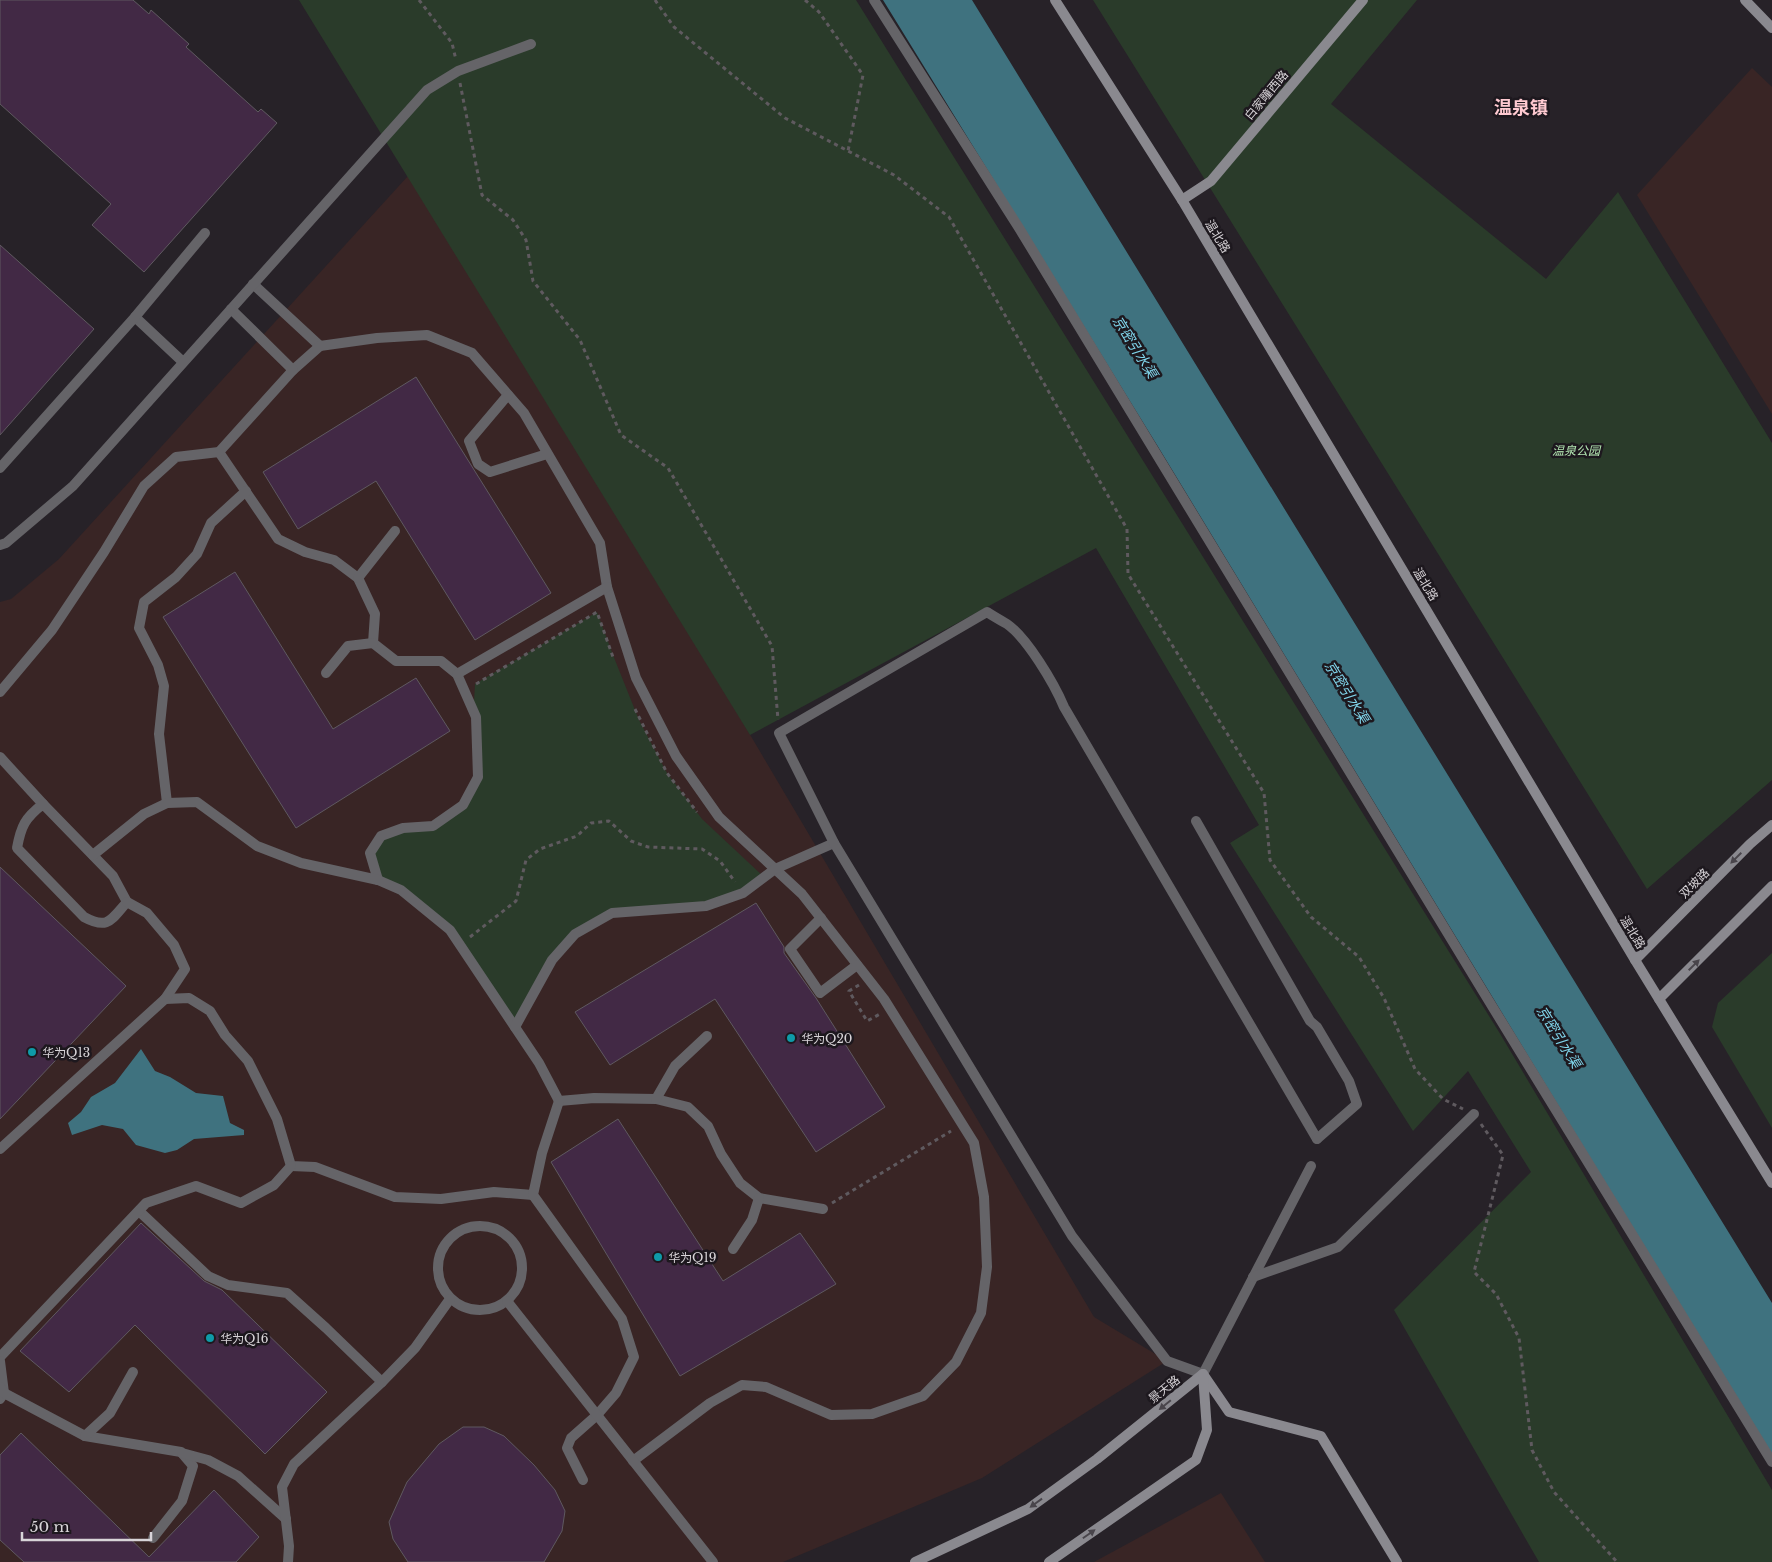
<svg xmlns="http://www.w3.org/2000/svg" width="1772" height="1562" viewBox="0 0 1772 1562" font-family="'Libre Baskerville','Noto Sans SC',serif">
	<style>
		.commercial { fill: #392525 }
		.green { fill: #2a3b2a }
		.water { fill: #3f727f }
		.building { fill: #422945; stroke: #5f5960 }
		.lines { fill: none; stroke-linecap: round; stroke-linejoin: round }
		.path { stroke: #5f5a5f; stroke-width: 3; stroke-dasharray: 4 4; stroke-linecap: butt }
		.lane { stroke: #656468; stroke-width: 10 }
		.street { stroke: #656468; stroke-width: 10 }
		.secondary { stroke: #8a898f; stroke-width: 10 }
		.oneway { fill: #49454b }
		.culture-dot { fill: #0f9aa8; stroke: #1d181e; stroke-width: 2 }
		.labels { text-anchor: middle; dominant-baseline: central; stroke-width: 5; stroke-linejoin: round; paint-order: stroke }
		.street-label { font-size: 12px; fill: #d8d4d8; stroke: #1d181e }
		.park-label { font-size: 12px; font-style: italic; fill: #b2e5b1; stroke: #1d181e }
		.poi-label { font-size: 12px; fill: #d8d4d8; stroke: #1d181e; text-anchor: start }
		.water-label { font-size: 14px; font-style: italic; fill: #80d6ec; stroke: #1d181e }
		.district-label { font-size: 18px; font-weight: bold; fill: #ffcad1; stroke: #1d181e }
	</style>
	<rect width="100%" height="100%" fill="#272228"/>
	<g class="commercial">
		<path d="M1752 68 1772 87V414L1637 195Z"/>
		<path d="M408 176 739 716 1094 1317 1167 1361 982 1478 783 1562H0V602L11 599 59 559Z"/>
		<path d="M1221 1493 1265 1562H1094Z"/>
	</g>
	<g class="green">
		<path d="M299 0H856L1499 1032 1772 1490V1562H1539L1394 1310 1531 1172 1468 1071 1413 1131 1230 843 1259 825 1096 548 750 735Z"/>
		<path d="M1093 0H1417L1331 104 1546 279 1618 192 1772 443V780L1647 889Z"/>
		<path d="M597 612 613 655 639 720 667 773 702 819 764 877 706 906 612 913 576 933 552 960 515 1027 450 930 378 880 370 853 381 836 433 826 463 805 478 777 474 702 475 684Z"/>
		<path d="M1772 953V1128L1712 1027 1718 1003Z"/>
	</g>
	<g class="water">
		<path d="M883 0H972L1772 1303V1454L1600 1174 1157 445Z"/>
		<path d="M141 1049 155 1071 170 1077 196 1093 223 1096 230 1123 244 1130V1135L194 1139 177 1150 165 1153 136 1145 123 1129 102 1125 72 1135 68 1123 81 1112 91 1097 115 1083Z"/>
	</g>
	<g class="building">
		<path d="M0 0H133L149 14 151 10 189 44 186 47 258 112 261 109 277 123 144 272 92 225 111 204 0 104Z"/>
		<path d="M0 245 94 329 0 435Z"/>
		<path d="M416 377 551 593 475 640 376 481 298 529 263 472Z"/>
		<path d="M235 572 333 729 416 678 450 731 296 828 163 617Z"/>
		<path d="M0 867 126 986 0 1119Z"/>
		<path d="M756 903 784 947V953L816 998 885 1107 816 1152 715 999 610 1065 575 1012Z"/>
		<path d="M618 1119 723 1281 800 1233 836 1284 680 1376 551 1162Z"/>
		<path d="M141 1223 204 1281 222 1290 327 1392 265 1454 135 1325 69 1392 20 1351Z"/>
		<path d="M463 1427H484L504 1436 534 1465 555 1490 565 1511 562 1531 544 1562H408L393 1539 389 1522 407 1482 439 1444Z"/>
		<path d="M21 1433 149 1557 214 1490 259 1537 236 1562H24L0 1540V1455Z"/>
	</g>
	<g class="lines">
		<g class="path">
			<path d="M419 0 452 43 456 60"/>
			<path d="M655 0 674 27 785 118 894 175 949 217 1127 529 1128 574 1264 793 1270 860 1311 917 1359 957 1384 998 1415 1069 1443 1099 1463 1109"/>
			<path d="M805 0 819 12 863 75 848 151"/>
			<path d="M460 83 482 195 513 220 526 240 533 281 580 340 621 435 668 468 772 646 778 720"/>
			<path d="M476 684 597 612 613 657"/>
			<path d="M635 709 667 773 697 812"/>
			<path d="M470 937 516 901 526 860 540 849 577 836 591 823 609 821 631 841 648 847 702 849 720 861 735 882"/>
			<path d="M859 985 849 991 867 1021 880 1014"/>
			<path d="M1481 1124 1503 1155 1474 1272 1496 1294 1519 1338 1532 1450 1554 1492 1617 1562"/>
			<path d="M832 1203 951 1131"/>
		</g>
		<g class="lane">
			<path d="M253 284 320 346"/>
			<path d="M135 317 183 362"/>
			<path d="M293 370 320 346 377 338 427 335 472 353 524 413 600 543 607 587 636 678 676 756 719 817 802 894 884 999 974 1143 984 1197 987 1267 981 1313 956 1362 923 1396 872 1414 831 1415 766 1387 742 1385 710 1403 633 1461"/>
			<path d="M508 395 469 441 478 464 490 472 547 454"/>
			<path d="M219 452 278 539 305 552 334 560 358 578 375 614 373 643 396 661H441L457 674 476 717 478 777 463 805 433 826 403 828 381 836 370 853 378 880"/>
			<path d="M0 468 135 317 205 233"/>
			<path d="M0 545 6 543 73 486 427 90 458 71 531 44"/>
			<path d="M358 578 395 531"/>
			<path d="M326 673 348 646 373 643"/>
			<path d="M457 674 607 587"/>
			<path d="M0 692 52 630 104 552 144 486 176 457 219 452 293 370 231 309"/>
			<path d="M0 757 43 804"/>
			<path d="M167 803 159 734 164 686 158 665 139 628 144 602 176 577 197 554 211 523 246 491"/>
			<path d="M43 804 113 876 127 902C111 920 108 930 84 917L17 848C21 826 25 818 43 804Z"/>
			<path d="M93 855 144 814 167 803 197 802 257 846 301 863 378 880 401 890 450 930 539 1063 559 1101 594 1098 656 1099 688 1107 708 1126 721 1154 740 1183 759 1198 823 1209"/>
			<path d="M821 918 790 949 820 993 857 965"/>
			<path d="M165 999 189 998 210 1011 225 1035 248 1061 277 1119 291 1166 315 1167 395 1197 441 1199 494 1192 533 1195"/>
			<path d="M515 1027 552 960 575 934 612 913 706 906 743 893 775 869 834 843"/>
			<path d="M656 1099 675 1066 707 1036"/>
			<path d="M559 1101 542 1153 533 1195 622 1319 634 1357 616 1393 597 1415 571 1438 567 1448 583 1480"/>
			<path d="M0 1149 165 999 185 969 174 945 147 913 127 902"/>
			<path d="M1311 1166 1203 1374 1167 1361 1072 1236 834 843 779 733 987 612C993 616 1000 620 1007 624 1027 638 1054 683 1064 707L1317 1139"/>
			<path d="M139 1211 208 1276 228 1285 287 1293 326 1328 382 1382"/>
			<circle cx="480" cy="1268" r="42"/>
			<path d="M733 1249 752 1220 759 1198"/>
			<path d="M1253 1277 1338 1247 1474 1114"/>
			<path d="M507 1301 713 1562"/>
			<path d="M0 1357 146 1203 196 1186 241 1203 274 1185 291 1166"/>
			<path d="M0 1361 4 1393 0 1399"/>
			<path d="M0 1387 4 1393 85 1436 181 1452 193 1466 182 1501 153 1538"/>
			<path d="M85 1436 110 1413 133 1372"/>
			<path d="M182 1453 208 1460 238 1476 286 1519"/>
			<path d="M288 1562 289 1546 282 1487 294 1464 382 1382 415 1348 450 1299"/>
		</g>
		<g class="street">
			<path d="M874 0 1019 228 1484 993 1772 1462"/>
			<path d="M1196 821 1310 1021 1317 1027 1349 1081 1357 1104 1317 1139"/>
		</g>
		<g class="secondary">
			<path d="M1055 0 1182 200 1635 960 1772 1183"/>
			<path d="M1745 0 1772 28"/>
			<path d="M1182 200 1211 181 1363 0"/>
			<path d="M1635 960 1750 844 1772 825"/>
			<path d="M1659 999 1772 886"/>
			<path d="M1203 1374 1229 1412 1321 1436 1397 1562"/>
			<path d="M915 1562 1028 1509 1097 1459 1203 1374"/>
			<path d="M1049 1562 1196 1460 1207 1430 1203 1375"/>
		</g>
	</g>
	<defs><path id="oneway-solid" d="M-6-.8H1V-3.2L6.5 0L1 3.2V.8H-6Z" transform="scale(1.25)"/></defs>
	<g class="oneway">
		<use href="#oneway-solid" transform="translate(1736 858) rotate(135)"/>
		<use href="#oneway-solid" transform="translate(1694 965) rotate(-45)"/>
		<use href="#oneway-solid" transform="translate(1165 1405) rotate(141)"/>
		<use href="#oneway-solid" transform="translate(1036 1503) rotate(144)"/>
		<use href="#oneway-solid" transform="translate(1089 1534) rotate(-35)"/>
	</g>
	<g class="culture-dot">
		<circle cx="791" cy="1038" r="5"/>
		<circle cx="32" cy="1052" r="5"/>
		<circle cx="658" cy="1257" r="5"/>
		<circle cx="210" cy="1338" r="5"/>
	</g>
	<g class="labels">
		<g class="street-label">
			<text transform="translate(1266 95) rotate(-50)">白家疃西路</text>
			<text transform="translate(1218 236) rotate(59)">温北路</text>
			<text transform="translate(1426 584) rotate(59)">温北路</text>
			<text transform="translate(1694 883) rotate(-45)">双坡路</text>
			<text transform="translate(1633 932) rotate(59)">温北路</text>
			<text transform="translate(1164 1389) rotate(-39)">景天路</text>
		</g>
		<g class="park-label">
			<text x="1576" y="450">温泉公园</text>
		</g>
		<g class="poi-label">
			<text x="801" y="1038">华为Q20</text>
			<text x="42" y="1052">华为Q13</text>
			<text x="668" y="1257">华为Q19</text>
			<text x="220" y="1338">华为Q16</text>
		</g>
		<g class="water-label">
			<text transform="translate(1135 347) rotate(58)">京密引水渠</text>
			<text transform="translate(1347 692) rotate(58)">京密引水渠</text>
			<text transform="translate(1559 1037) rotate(58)">京密引水渠</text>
		</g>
		<g class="district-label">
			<text x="1521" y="108">温泉镇</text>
		</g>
	</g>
	<path d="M22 1532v8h129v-8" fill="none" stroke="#d8d4d8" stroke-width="2.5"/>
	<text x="30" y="1532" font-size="15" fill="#d8d4d8" stroke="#1d181e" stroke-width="4" paint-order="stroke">50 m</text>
</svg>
